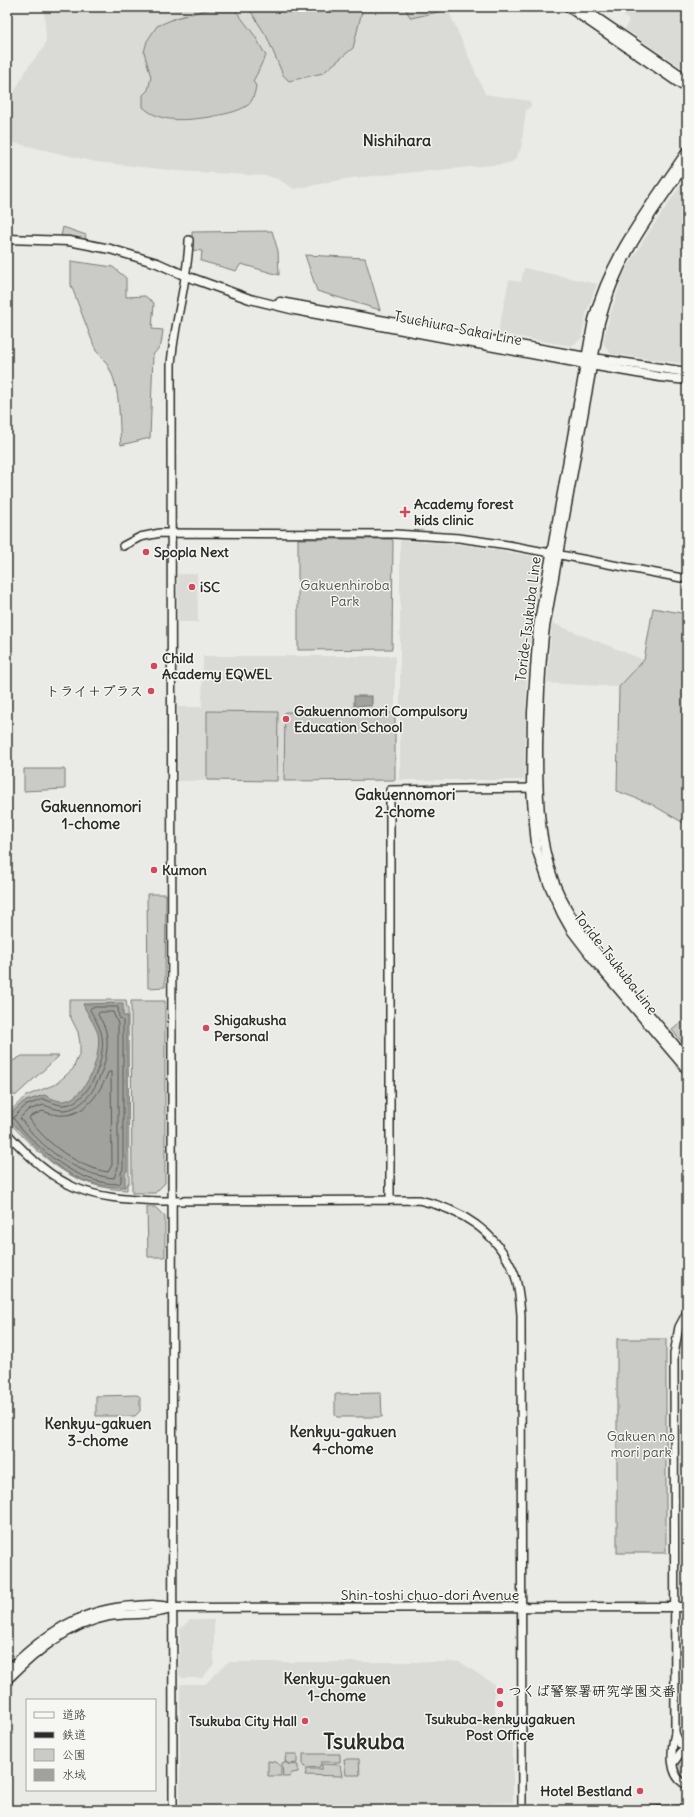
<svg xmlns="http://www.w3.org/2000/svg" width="694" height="1817" viewBox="0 0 694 1817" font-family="Delius,'Klee One',sans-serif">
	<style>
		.built { fill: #dadad6 }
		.green { fill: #cacac7; stroke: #7a7a79 }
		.water { fill: #a1a19e; stroke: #727270 }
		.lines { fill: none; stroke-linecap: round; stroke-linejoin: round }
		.shore { stroke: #5a5a59; stroke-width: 1 }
		.secondary-casing { stroke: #2b2b2b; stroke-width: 10 }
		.primary-casing { stroke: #2b2b2b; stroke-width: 11 }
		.highway-casing { stroke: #2b2b2b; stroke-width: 12 }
		.secondary { stroke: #f6f6f2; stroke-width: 7 }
		.primary { stroke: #f6f6f2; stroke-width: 8 }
		.highway { stroke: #f6f6f2; stroke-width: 9 }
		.rail-casing { stroke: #2b2b2b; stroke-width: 3 }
		.rail { stroke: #f6f6f2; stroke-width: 1.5; stroke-dasharray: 4.5; stroke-linecap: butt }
		.poi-dot { fill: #d1495b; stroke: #f6f6f2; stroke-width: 1.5 }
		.labels { text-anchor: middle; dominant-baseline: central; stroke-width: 3; stroke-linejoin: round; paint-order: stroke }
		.street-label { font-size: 14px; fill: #2b2b2b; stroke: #f6f6f2 }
		.poi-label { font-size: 14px; font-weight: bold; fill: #2b2b2b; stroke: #f6f6f2; text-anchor: start }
		.park-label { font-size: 14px; fill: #535352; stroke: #f6f6f2 }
		.neighbourhood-label { font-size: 15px; font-weight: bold; fill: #2b2b2b; stroke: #f6f6f2 }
		.quarter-label { font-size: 16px; font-weight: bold; fill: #2b2b2b; stroke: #f6f6f2 }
		.town-label { font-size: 22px; font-weight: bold; fill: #2b2b2b; stroke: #f6f6f2 }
	</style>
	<rect width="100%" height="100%" fill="#eaeae6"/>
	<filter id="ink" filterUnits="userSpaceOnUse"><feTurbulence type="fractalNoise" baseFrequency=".025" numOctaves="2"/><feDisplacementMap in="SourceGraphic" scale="8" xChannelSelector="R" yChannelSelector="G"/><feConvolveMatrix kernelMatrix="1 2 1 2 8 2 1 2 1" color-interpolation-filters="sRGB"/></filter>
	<g filter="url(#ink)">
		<g class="built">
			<path d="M44 7H447L485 94 530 101 531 106 526 110 521 148 516 158 512 162 504 164 351 178 294 189 278 179 267 176 178 171 96 162 15 143 9 136 8 113 12 96 28 67 44 47 46 40Z"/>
			<path d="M612 7H687V71L625 29 629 20Z"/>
			<path d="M687 176V364L611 354 603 343 610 315 623 276 643 241Z"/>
			<path d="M524 268 597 284 587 311 581 339 571 346 498 333 509 280 521 282Z"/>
			<path d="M402 540 466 545 532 556 540 568 527 659 524 780H400V542Z"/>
			<path d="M178 574H197L198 622H178Z"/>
			<path d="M552 623 644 660 619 687 547 683Z"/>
			<path d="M203 656H395V780L178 781V707H202Z"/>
			<path d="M687 1331V1591L683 1587V1351L685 1336Z"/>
			<path d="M190 1620H214V1664L202 1678H182L179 1675 180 1629Z"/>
			<path d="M228 1662H460L494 1684 495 1717H513V1802L466 1804 408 1810H180V1686L181 1684H205Z"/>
		</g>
		<g class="green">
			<path d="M217 7H233L255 36 266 56C260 64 259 72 253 81L256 86C255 92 253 101 248 105 236 113 223 114 210 117 187 120 161 124 143 107V95L148 90 151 77 144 52 147 41 157 26 176 18Z"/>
			<path d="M248 7H363L353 48 323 73 289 81 283 75 267 37Z"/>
			<path d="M406 7H446L447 10 411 18 407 12Z"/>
			<path d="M63 227 86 235 85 239 61 236Z"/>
			<path d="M272 231 278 251 279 275 241 264 236 271 201 261 202 251 192 250V232Z"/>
			<path d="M305 255 365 258 380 310 317 291Z"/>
			<path d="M71 261 113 267 126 278V297L145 296 154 303 152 329 163 330 161 345 153 355 150 438 121 445C118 413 123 376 96 351L71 285Z"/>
			<path d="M298 539H390L393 540 392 649 298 650Z"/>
			<path d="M653 608 687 614V825L651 804 617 791 619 687 644 660Z"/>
			<path d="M207 711 278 712 277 781 207 780Z"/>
			<path d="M285 712 395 713V780L284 781Z"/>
			<path d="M24 769H63L65 770V789L24 791Z"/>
			<path d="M147 894H166L165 987 148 988Z"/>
			<path d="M69 1000H126L127 1007 128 1009 129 1183 127 1184V1190C72 1188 43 1158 7 1120V1114L26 1096 56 1084 73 1069 80 1052V1043L78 1032 69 1014Z"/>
			<path d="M131 1001H165V1183L155 1193H132Z"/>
			<path d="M687 1018V1048L672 1030Z"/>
			<path d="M22 1056H59L15 1096 7 1087V1064Z"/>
			<path d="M147 1207H155L165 1217V1257H148Z"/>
			<rect x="617" y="1339" width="49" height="214"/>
			<path d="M381 1393 382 1417H337L335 1415V1395L336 1394Z"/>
			<path d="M137 1395 140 1397V1411L135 1416H96V1396Z"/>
			<path d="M685 1750H687V1780L678 1772 677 1764Z"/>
			<path d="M286 1754H297V1763L289 1764 285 1761Z"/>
			<path d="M303 1754H340V1762H321L320 1767 307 1768 303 1766Z"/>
			<path d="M344 1759H359L360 1775H346Z"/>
			<path d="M268 1761 276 1762 281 1766V1776H268Z"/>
			<path d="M285 1762C289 1766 293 1764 298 1765V1772L292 1773 289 1777H283L282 1763Z"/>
			<path d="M322 1764 340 1765 342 1776 305 1775 307 1769H322Z"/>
		</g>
		<g class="water">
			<rect x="354" y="696" width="18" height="10"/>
			<path d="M123 1003V1016H127V1171L125 1173V1187C73 1189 42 1155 9 1119L8 1116 23 1102 44 1095C50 1097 57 1102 64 1101 87 1098 102 1054 98 1034 95 1024 87 1014 83 1004Z"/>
		</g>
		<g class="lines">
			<g class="shore">
				<path d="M92 1007H118L119 1017 123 1021V1169L121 1173V1182L119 1184C77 1184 38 1150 13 1118L25 1106 43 1099C50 1101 56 1105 64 1105 90 1104 108 1054 101 1032 99 1025 94 1017 90 1010Z"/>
				<path d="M100 1012H113L118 1024V1167L114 1178C77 1175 41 1148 20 1118L28 1110 44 1105C50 1107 56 1110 64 1110 94 1109 112 1056 106 1032 105 1026 101 1020 98 1015Z"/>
				<path d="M111 1072 112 1165 108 1172C79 1168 44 1142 29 1118L31 1116 43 1111C76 1125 96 1102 108 1073Z"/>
			</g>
			<defs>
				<g id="secondary">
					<path d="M123 546 140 537 160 533 395 534 459 538 508 545 687 579"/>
					<path d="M7 1133C58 1189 85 1199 161 1201L419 1200C461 1209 497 1232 514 1273 519 1286 520 1301 521 1315L522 1810"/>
					<path d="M390 1200V790L536 788"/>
					<path d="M687 1312 679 1327 674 1354 675 1733C671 1750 668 1777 687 1785"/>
					<path d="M675 1733 680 1744 687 1746"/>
					<path d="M674 1762 684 1748"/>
					<path d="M173 1810 171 365C174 322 188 282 189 240"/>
				</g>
				<g id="primary">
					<path d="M687 151C650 206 611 254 593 320L538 627 532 712 531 789 535 834 537 851 548 883 562 914 571 930 597 964 687 1070"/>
					<path d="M687 162C650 216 617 257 600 322L545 627C540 666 539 706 538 745 538 791 538 838 554 881 562 903 575 923 588 942L687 1059"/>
					<path d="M7 239 69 241 110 249 157 263 186 276 250 299 295 310 585 364 660 377 687 380"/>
					<path d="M280 302 586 357 687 372"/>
					<path d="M7 1671C45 1634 81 1608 136 1606 149 1605 160 1604 173 1608L687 1607"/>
					<path d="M7 1680C36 1651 68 1624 109 1616 130 1613 153 1616 173 1608"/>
				</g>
				<g id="highway">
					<path d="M569 7 687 88"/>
					<path d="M580 7 687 80"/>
				</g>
			</defs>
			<use href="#secondary" class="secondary-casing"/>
			<use href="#primary" class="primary-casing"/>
			<use href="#highway" class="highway-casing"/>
			<use href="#secondary" class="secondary"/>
			<use href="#primary" class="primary"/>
			<use href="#highway" class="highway"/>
			<defs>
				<path id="rail" d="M481 1810 687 1806"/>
			</defs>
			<use href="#rail" class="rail-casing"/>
			<use href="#rail" class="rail"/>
		</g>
	</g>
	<g class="poi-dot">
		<path d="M403 506h4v4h4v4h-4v4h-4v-4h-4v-4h4z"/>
		<circle cx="146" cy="552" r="4"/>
		<circle cx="192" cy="587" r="4"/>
		<circle cx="154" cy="666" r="4"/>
		<circle cx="151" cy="691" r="4"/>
		<circle cx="286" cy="719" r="4"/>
		<circle cx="154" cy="870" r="4"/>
		<circle cx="206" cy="1028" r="4"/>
		<circle cx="500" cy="1691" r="4"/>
		<circle cx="500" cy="1704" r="4"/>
		<circle cx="305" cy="1721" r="4"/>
		<circle cx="640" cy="1791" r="4"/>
	</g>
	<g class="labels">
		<g class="street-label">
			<text transform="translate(458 328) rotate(11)">Tsuchiura-Sakai Line</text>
			<text transform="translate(528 619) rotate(-83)">Toride-Tsukuba Line</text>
			<text transform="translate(616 963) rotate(52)">Toride-Tsukuba Line</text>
			<text x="430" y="1595">Shin-toshi chuo-dori Avenue</text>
		</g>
		<g class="poi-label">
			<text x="414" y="504">Academy forest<tspan x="414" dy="16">kids clinic</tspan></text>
			<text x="154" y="552">Spopla Next</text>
			<text x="200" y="587">iSC</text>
			<text x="162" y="658">Child<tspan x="162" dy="16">Academy EQWEL</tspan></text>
			<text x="143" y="691" text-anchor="end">トライ＋プラス</text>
			<text x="294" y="711">Gakuennomori Compulsory<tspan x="294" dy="16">Education School</tspan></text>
			<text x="162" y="870">Kumon</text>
			<text x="214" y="1020">Shigakusha<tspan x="214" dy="16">Personal</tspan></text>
			<text x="508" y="1691">つくば警察署研究学園交番</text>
			<text x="500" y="1719" text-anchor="middle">Tsukuba-kenkyugakuen<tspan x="500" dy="16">Post Office</tspan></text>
			<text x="297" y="1721" text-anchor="end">Tsukuba City Hall</text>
			<text x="632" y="1791" text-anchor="end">Hotel Bestland</text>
		</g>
		<g class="park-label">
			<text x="345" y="585">Gakuenhiroba<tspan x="345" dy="16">Park</tspan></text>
			<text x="641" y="1436">Gakuen no<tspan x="641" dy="16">mori park</tspan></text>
		</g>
		<g class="neighbourhood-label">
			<text x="405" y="794">Gakuennomori<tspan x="405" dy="17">2-chome</tspan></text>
			<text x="91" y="806">Gakuennomori<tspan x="91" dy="17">1-chome</tspan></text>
			<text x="98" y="1423">Kenkyu-gakuen<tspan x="98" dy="17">3-chome</tspan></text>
			<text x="343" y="1431">Kenkyu-gakuen<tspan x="343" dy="17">4-chome</tspan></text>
			<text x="337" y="1678">Kenkyu-gakuen<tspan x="337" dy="17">1-chome</tspan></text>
		</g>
		<g class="quarter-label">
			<text x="397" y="140">Nishihara</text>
		</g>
		<g class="town-label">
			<text x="364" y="1741">Tsukuba</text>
		</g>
	</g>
	<rect width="694" height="1817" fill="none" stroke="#f6f6f2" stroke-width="24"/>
	<rect x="12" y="12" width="670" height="1793" fill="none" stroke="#2b2b2b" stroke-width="1.5" filter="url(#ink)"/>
	<rect x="26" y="1699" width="130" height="92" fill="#f6f6f2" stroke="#a5a5a2"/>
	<rect x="34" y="1712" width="20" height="6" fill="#f6f6f2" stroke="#a5a5a2"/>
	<text x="62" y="1719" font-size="12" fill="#2b2b2b">道路</text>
	<rect x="34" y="1732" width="20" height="6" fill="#2b2b2b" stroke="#a5a5a2"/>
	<text x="62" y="1739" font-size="12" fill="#2b2b2b">鉄道</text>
	<rect x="34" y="1749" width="20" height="12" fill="#cacac7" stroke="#a5a5a2"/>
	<text x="62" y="1759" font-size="12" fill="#2b2b2b">公園</text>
	<rect x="34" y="1769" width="20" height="12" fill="#a1a19e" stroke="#a5a5a2"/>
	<text x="62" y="1779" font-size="12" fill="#2b2b2b">水域</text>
</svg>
